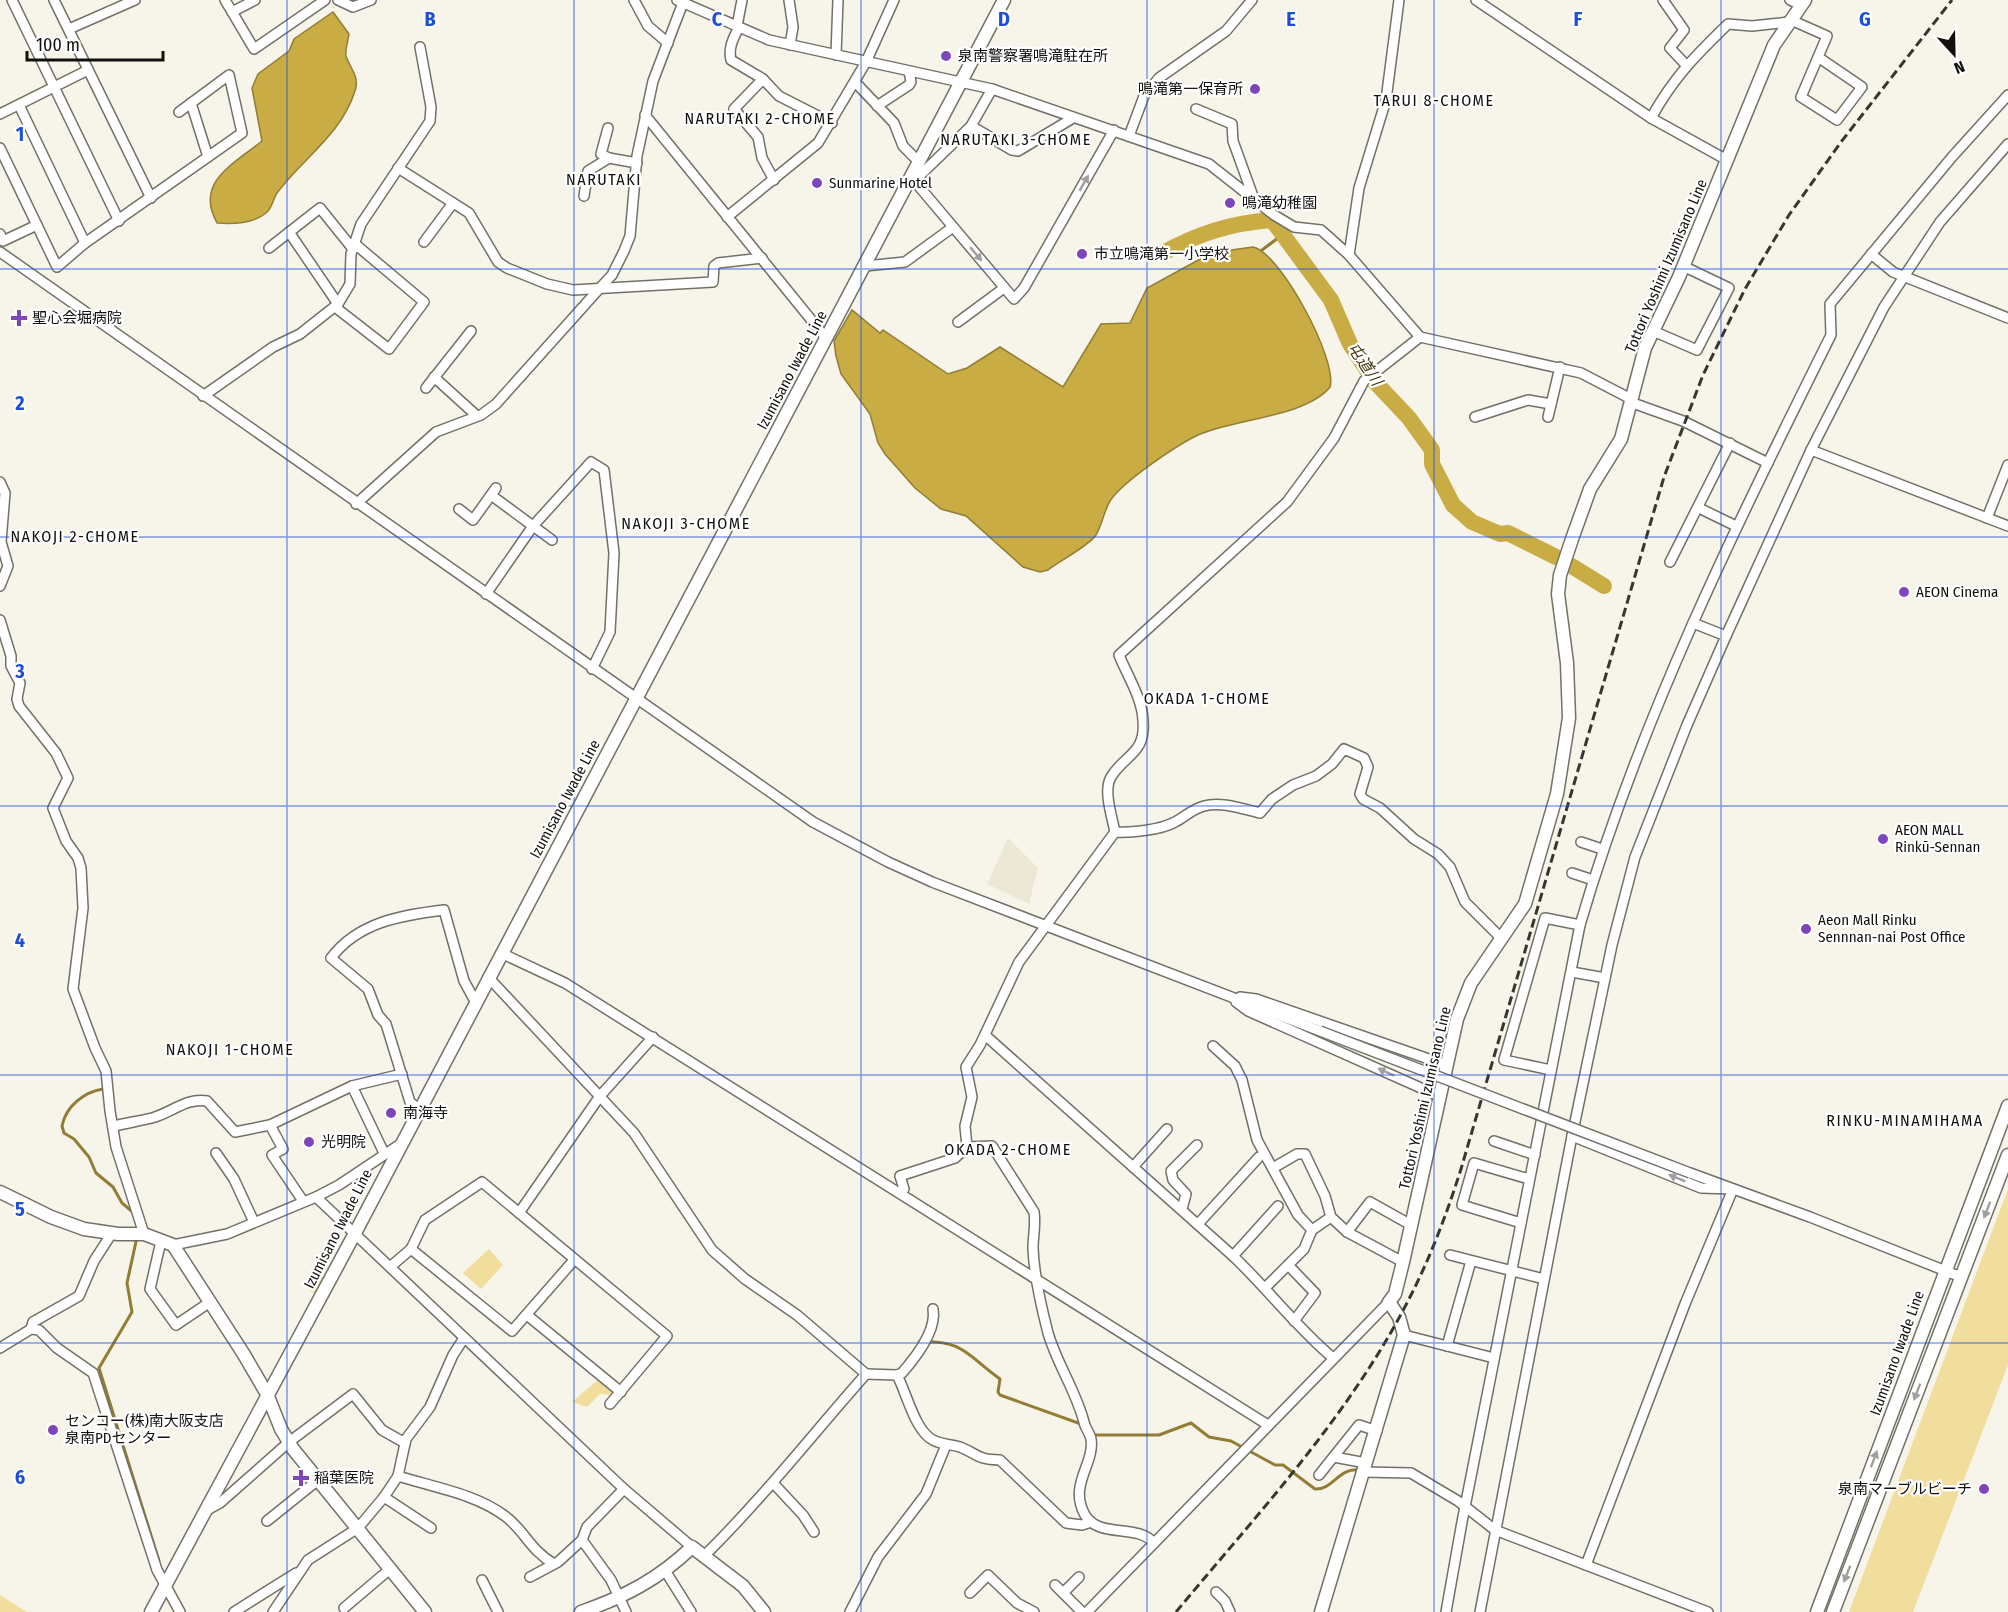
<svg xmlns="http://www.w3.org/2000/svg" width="2008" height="1612" viewBox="0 0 2008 1612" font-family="'Fira Sans Condensed','Noto Sans JP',sans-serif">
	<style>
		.built { fill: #ede7d6 }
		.green { fill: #f1dd9c }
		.water { fill: #caac45; stroke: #927d34; stroke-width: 1.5 }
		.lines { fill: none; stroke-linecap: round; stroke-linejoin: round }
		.stream { stroke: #927d34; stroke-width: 3 }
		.river { stroke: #caac45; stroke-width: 16 }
		.minor-casing { stroke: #737068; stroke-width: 12 }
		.major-casing { stroke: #737068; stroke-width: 15 }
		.minor { stroke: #fff; stroke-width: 9 }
		.major { stroke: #fff; stroke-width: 12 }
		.rail { stroke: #383632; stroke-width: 3; stroke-dasharray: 9 4.5; stroke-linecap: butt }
		.minor-bridge-casing { stroke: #737068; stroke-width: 12; stroke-linecap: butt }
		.minor-bridge { stroke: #fff; stroke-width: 9 }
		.oneway { fill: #a09f9e }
		.grid { fill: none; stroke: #1d4ed8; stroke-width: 1.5; stroke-opacity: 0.55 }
		.poi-dot { fill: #7f46bc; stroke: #fff; stroke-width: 2 }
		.labels { text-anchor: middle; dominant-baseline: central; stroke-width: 4.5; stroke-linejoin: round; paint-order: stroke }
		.poi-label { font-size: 15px; fill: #11100d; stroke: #fff; text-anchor: start }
		.street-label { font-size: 15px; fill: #11100d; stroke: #fff }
		.neighbourhood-label { font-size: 16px; letter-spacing: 1.5px; fill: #11100d; stroke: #fff }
		.water-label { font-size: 16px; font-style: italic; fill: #45380c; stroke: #fff }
		.grid-label { font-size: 20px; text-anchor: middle; font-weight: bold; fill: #1d4ed8; stroke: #fff; stroke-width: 4.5; stroke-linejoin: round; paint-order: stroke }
	</style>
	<rect width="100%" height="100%" fill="#f7f4ea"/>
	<path class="built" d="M1008 838 1038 868 1029 904 987 884Z"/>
	<g class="green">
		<path d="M2008 1189V1365L1913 1612H1849Z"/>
		<path d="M489 1249 503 1265 481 1289 463 1273Z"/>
		<path d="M312 1274 327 1278 316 1295 302 1284Z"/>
		<path d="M599 1379 616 1395 600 1394 587 1407 572 1402Z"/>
		<path d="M0 1595 27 1612H0Z"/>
	</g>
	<g class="water">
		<path d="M333 12 349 34C348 40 345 51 346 56 350 68 360 77 355 91 341 135 303 158 277 193 273 199 272 209 266 213 253 224 233 224 217 223 194 182 234 164 262 141L252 88 258 74 289 51 294 39Z"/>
		<path d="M1253 247C1280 252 1338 360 1330 387 1306 417 1233 419 1198 435 1177 445 1122 482 1110 501 1104 511 1102 525 1096 535 1089 546 1059 561 1048 570L1040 572 1023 567 966 516 941 509 915 488 885 454 878 443 870 414 841 374 836 356 834 341 852 310 880 333 883 330 948 374 967 368 1000 347 1063 387 1101 324 1130 323 1147 288 1202 258 1217 252Z"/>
	</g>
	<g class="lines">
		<g class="stream">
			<path d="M1262 250 1282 235"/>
			<path d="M105 1086 103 1089C84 1092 66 1106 62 1126L64 1133 74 1139 89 1157 96 1173 113 1187 122 1203 134 1213"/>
			<path d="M137 1237 127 1283 132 1312 99 1368 159 1561"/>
			<path d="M919 1342C965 1340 966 1355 1000 1379L998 1392 1000 1395 1081 1424"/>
			<path d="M1092 1435H1159L1191 1423 1209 1437 1231 1441 1275 1465H1283L1315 1489C1333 1490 1339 1467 1359 1470"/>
		</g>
		<g class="river">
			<path d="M1163 253C1199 233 1232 223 1272 220L1331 300 1350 344 1374 381 1409 418 1432 450V464L1453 505 1472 522 1500 534 1508 533 1556 557"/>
			<path d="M1570 565 1604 586"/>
		</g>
		<defs>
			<g id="minor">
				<path d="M12 0 119 221"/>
				<path d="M54 0 151 198"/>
				<path d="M225 0 254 49 325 0"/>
				<path d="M338 0 353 7 371 0"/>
				<path d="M634 0 648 26 668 43"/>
				<path d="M677 0 769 40 992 89 1209 164 1274 215 1294 227 1321 230 1349 255 1420 337 1581 373 1631 399"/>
				<path d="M789 0 793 27 790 45"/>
				<path d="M1476 0 1651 118 1727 160"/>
				<path d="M1663 0 1684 30 1670 48 1686 65"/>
				<path d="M1790 0 1801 5"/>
				<path d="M232 12 255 0"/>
				<path d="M1791 20 1827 36 1801 97 1837 120 1862 87 1818 57"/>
				<path d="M737 26 742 0"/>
				<path d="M739 27C733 39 728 48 731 60L763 79 779 96 832 123"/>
				<path d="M69 29 135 0"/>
				<path d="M836 55 838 0"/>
				<path d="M763 79 734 109 758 137 762 158 774 180"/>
				<path d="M855 82 894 123 903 146 919 162"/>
				<path d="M191 103 208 157"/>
				<path d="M19 105 85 243"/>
				<path d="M877 106 909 85 911 82 909 71"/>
				<path d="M1196 109 1232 124 1233 141 1254 199"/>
				<path d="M0 114 88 70"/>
				<path d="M645 115 826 338"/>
				<path d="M1651 118C1674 77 1695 56 1728 24L1752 26 1789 22"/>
				<path d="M971 126 1012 150 1018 151 1073 118"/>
				<path d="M608 128 601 154 609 158"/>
				<path d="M1129 136 1144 96 1159 78 1226 31 1252 0"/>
				<path d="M0 148 57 267 85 243 242 133 229 75 179 112"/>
				<path d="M398 168 469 213 498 262 507 268 547 284 573 290 713 282 714 266 718 263 762 258"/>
				<path d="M911 177 1014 299 1024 288 1114 130"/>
				<path d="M914 181 971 126 992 89"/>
				<path d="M584 196 588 171 609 158 637 163"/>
				<path d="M727 217 818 143 866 62 894 0"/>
				<path d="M289 232 338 304"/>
				<path d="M0 234 3 241 37 225"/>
				<path d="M424 242 453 203"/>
				<path d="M269 248 320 208 353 249"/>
				<path d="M0 252 813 822 888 862 932 882 1320 1031"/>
				<path d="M1871 254 1893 272 2008 318"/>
				<path d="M1349 255 1359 188 1386 100 1399 0"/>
				<path d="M865 266 905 262 953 227"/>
				<path d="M335 307 389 349 424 302 355 244"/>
				<path d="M958 322 1004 288"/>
				<path d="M1653 331 1697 350 1729 288 1683 266"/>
				<path d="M434 377 477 416"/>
				<path d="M426 388 471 331"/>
				<path d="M203 396 273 347 300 334 338 304 350 284 351 254 361 224 430 121 431 107 420 47"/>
				<path d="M1630 402 1683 421 1768 463"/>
				<path d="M1475 417 1528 400 1551 404"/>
				<path d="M1548 417 1560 367"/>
				<path d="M1811 450 2008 526"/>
				<path d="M0 482 5 493 1 542 8 566 0 586"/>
				<path d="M491 495 552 540"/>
				<path d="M356 504 436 432 481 415 496 404 599 289 612 275 624 251 630 236 637 156 653 81 684 0"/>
				<path d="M1699 508 1736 526"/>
				<path d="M459 509 473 520 496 488"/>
				<path d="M1987 518 2008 465"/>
				<path d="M1670 562 1730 443"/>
				<path d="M486 594 533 526 591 462 604 470 614 553 610 632 592 669"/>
				<path d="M0 620 11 656V666L20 683 17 699 19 706 56 753 68 778 53 808 66 841 78 858 81 868 83 908 73 989 95 1048 106 1071 110 1111 116 1147 144 1234"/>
				<path d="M1693 623 1726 636"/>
				<path d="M1115 832C1112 817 1103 790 1111 777 1125 754 1146 754 1143 720 1142 698 1127 675 1119 655L1287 502 1334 438 1364 381 1420 337"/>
				<path d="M1581 842 1602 849"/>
				<path d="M1572 873 1593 880"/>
				<path d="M501 953 565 983 1268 1425"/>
				<path d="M1572 972 1605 978"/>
				<path d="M488 977 634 1133 712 1250 745 1279 797 1315 866 1374C812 1435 762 1499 704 1556"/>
				<path d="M1240 997 1256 999 1446 1065"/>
				<path d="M1236 1002 1248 1011 1439 1096"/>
				<path d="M985 1035 1233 1256C1268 1289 1296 1327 1333 1358"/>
				<path d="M1213 1046 1235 1066 1242 1080 1257 1140 1298 1215 1312 1230"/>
				<path d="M1551 1070 1504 1060 1545 918 1580 925"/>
				<path d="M352 1086 384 1153"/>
				<path d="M418 1109 410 1102 386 1024 378 1015 368 989 331 958C358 922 402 915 444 910L464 981 475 1001"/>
				<path d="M114 1126C126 1123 140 1121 152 1118 171 1113 187 1097 207 1101L235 1132 270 1125"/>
				<path d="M1572 1136 1701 1188 1733 1189 1685 1304 1586 1565"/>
				<path d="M1494 1141 1535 1155"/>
				<path d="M967 1147 992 1146 1034 1212C1036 1225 1033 1236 1033 1248 1034 1276 1041 1306 1048 1333 1057 1364 1076 1391 1084 1422 1085 1428 1090 1433 1091 1439 1095 1464 1068 1485 1085 1515 1099 1539 1137 1523 1154 1543"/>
				<path d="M216 1153 234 1179 253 1220"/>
				<path d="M1133 1167 1167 1129"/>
				<path d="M1273 1168 1297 1154H1305L1325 1196 1331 1217 1347 1232 1403 1262"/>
				<path d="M1690 1173 1810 1217 1961 1277"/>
				<path d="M901 1193 904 1189 900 1176 955 1158 967 1147 965 1126 972 1097 966 1067 980 1045 1019 962 1115 832C1130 833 1161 830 1175 822 1185 817 1192 809 1204 806 1221 801 1243 809 1260 813L1272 799 1293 785 1316 776 1332 764 1344 749 1364 758 1368 767 1360 794 1363 799 1380 808 1414 839 1438 854 1450 867 1465 902 1501 938"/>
				<path d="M316 1197 339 1185 399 1145"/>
				<path d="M303 1201 272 1155 283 1149 270 1125 352 1086 402 1074"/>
				<path d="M1182 1209 1186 1194 1173 1180 1171 1171 1197 1145"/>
				<path d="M519 1213 600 1096 653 1037"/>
				<path d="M1521 1223 1462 1205 1474 1163 1529 1179"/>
				<path d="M1198 1224 1259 1157"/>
				<path d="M1347 1232 1370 1202 1411 1225"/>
				<path d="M161 1241 150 1289 176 1325 210 1302"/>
				<path d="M173 1245 227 1234 316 1197 624 1489 692 1547"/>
				<path d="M411 1249 512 1331 574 1260"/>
				<path d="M1450 1255 1544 1279"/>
				<path d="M1233 1256 1278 1206"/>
				<path d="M1288 1265 1315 1293 1294 1321"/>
				<path d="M390 1267 411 1249 425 1220 482 1182 667 1336 610 1404"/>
				<path d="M1266 1287 1304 1249 1312 1230 1331 1217"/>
				<path d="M527 1315 621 1392"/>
				<path d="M31 1329 33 1322 79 1296 94 1261 112 1233"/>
				<path d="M1404 1335 1494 1358"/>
				<path d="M1447 1346 1471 1261"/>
				<path d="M0 1348 31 1329 39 1330 57 1348 93 1373 157 1570 180 1612"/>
				<path d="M866 1374 897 1375 902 1373C916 1357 937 1330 933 1309"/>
				<path d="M897 1375C907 1394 915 1431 933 1440 942 1445 951 1444 960 1447 980 1455 975 1459 1000 1460L1066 1523 1082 1525 1091 1522"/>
				<path d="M1334 1457 1366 1463"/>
				<path d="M1363 1472 1411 1473 1458 1501 1495 1530 1708 1612"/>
				<path d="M1319 1475 1359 1425 1377 1431"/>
				<path d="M398 1476C433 1487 476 1494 505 1516 525 1531 530 1550 554 1564"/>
				<path d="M774 1484 803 1515 814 1532"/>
				<path d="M384 1497 431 1528"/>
				<path d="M205 1511 220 1503 289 1442 353 1394 382 1430 405 1443"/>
				<path d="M267 1521 318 1480"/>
				<path d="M582 1540 611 1580 626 1612"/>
				<path d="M666 1572 691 1612"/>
				<path d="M530 1577 558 1562 582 1540 587 1527 624 1489"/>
				<path d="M482 1580 498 1612"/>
				<path d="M1055 1585 1082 1612"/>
				<path d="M1216 1592 1225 1601 1230 1612"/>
				<path d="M970 1593 988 1575 1017 1603 1034 1612"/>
				<path d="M1063 1593 1079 1577"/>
				<path d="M344 1608 390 1569"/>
				<path d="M234 1612 296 1573"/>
				<path d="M273 1612 308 1560 358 1528 384 1497 398 1476 406 1439 430 1407 453 1355 464 1338"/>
				<path d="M850 1612 878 1557 926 1494 946 1445"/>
				<path d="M1087 1612 1389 1302"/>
				<path d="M1446 1612 1462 1522 1580 925C1640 719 1736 526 1831 335L1830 304 1952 157 2008 95"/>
				<path d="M1480 1612 1572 1136 1612 945 1635 857 1687 725 1726 636 1811 450 1884 307 1940 222 2008 144"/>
			</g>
			<g id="major">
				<path d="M0 1192 51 1217 84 1229 118 1234H144L173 1245 243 1353 267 1394 281 1429 293 1449 425 1612"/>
				<path d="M151 1612 354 1235 1004 0"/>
				<path d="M581 1612C624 1597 659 1579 692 1547L743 1586 764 1612"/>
				<path d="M1321 1612 1404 1335 1399 1317 1389 1302 1395 1294 1403 1262 1457 1019 1471 983 1525 904 1557 794 1569 718 1567 663 1558 594 1560 575 1572 539 1590 489 1621 439 1645 348 1679 277 1774 45 1805 0"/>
				<path d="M1817 1612 2008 1106"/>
				<path d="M1833 1612 2008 1155"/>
			</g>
		</defs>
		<use href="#minor" class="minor-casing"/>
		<use href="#major" class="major-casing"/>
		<use href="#minor" class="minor"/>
		<use href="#major" class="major"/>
		<path class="rail" d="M1176 1612C1259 1512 1351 1414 1410 1297 1431 1256 1447 1213 1461 1169L1664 477 1703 375 1745 289 1789 215 1841 142 1952 0"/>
		<defs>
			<path id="minor-bridge" d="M1320 1031 1690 1173"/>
		</defs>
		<use href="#minor-bridge" class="minor-bridge-casing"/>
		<use href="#minor-bridge" class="minor-bridge"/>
	</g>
	<defs><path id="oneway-solid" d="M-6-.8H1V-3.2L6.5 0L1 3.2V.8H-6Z" transform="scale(1.5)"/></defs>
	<g class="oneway">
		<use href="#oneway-solid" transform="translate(1084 183) rotate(-60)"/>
		<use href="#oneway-solid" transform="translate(976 254) rotate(50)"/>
		<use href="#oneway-solid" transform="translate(1386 1072) rotate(-156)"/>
		<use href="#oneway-solid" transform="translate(1677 1178) rotate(-158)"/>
		<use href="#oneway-solid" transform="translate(1987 1210) rotate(111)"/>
		<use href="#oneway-solid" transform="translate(1917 1392) rotate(111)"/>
		<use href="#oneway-solid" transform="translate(1874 1459) rotate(-70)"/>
		<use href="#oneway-solid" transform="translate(1847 1574) rotate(111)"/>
	</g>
	<path class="grid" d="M287 0V1612M574 0V1612M861 0V1612M1147 0V1612M1434 0V1612M1721 0V1612M0 269H2008M0 537H2008M0 806H2008M0 1075H2008M0 1343H2008"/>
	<g class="poi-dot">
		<circle cx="946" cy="56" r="6"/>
		<circle cx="1255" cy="89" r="6"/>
		<circle cx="817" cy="183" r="6"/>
		<circle cx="1230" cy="203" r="6"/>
		<circle cx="1082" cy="254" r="6"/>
		<path d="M16 309h6v6h6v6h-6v6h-6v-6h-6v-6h6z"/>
		<circle cx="1904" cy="592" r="6"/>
		<circle cx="1883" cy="839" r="6"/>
		<circle cx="1806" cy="929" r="6"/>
		<circle cx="391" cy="1113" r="6"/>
		<circle cx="309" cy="1142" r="6"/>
		<circle cx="53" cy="1430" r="6"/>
		<path d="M298 1469h6v6h6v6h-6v6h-6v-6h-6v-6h6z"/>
		<circle cx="1984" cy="1489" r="6"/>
	</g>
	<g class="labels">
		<g class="poi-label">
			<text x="958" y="56">泉南警察署鳴滝駐在所</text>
			<text x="1243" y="89" text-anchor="end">鳴滝第一保育所</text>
			<text x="829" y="183">Sunmarine Hotel</text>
			<text x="1242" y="203">鳴滝幼稚園</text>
			<text x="1094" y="254">市立鳴滝第一小学校</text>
			<text x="32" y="318">聖心会堀病院</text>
			<text x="1916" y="592">AEON Cinema</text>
			<text x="1895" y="830">AEON MALL<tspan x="1895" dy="17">Rinkū-Sennan</tspan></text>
			<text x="1818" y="920">Aeon Mall Rinku<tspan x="1818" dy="17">Sennnan-nai Post Office</tspan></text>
			<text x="403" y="1113">南海寺</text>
			<text x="321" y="1142">光明院</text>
			<text x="65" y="1421">センコー(株)南大阪支店<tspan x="65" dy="17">泉南PDセンター</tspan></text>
			<text x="314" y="1478">稲葉医院</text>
			<text x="1972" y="1489" text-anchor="end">泉南マーブルビーチ</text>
		</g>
		<g class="street-label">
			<text transform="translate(1666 266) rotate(-67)">Tottori Yoshimi Izumisano Line</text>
			<text transform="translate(792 370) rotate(-62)">Izumisano Iwade Line</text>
			<text transform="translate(565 799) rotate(-62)">Izumisano Iwade Line</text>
			<text transform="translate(1425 1098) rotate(-77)">Tottori Yoshimi Izumisano Line</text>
			<text transform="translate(338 1229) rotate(-63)">Izumisano Iwade Line</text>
			<text transform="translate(1897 1353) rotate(-70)">Izumisano Iwade Line</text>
		</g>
		<g class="neighbourhood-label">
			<text x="1434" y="100">TARUI 8-CHOME</text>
			<text x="760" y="118">NARUTAKI 2-CHOME</text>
			<text x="1016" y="139">NARUTAKI 3-CHOME</text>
			<text x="604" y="179">NARUTAKI</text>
			<text x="686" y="523">NAKOJI 3-CHOME</text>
			<text x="75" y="536">NAKOJI 2-CHOME</text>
			<text x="1207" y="698">OKADA 1-CHOME</text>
			<text x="230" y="1049">NAKOJI 1-CHOME</text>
			<text x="1905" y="1120">RINKU-MINAMIHAMA</text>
			<text x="1008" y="1149">OKADA 2-CHOME</text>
		</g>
		<g class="water-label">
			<text transform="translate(1365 364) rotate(56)">屯道川</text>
		</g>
	</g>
	<g class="grid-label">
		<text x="430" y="26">B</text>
		<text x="717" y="26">C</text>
		<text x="1004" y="26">D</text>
		<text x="1291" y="26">E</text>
		<text x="1578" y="26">F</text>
		<text x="1865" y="26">G</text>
		<text x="20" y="141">1</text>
		<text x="20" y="410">2</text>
		<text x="20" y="678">3</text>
		<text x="20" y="947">4</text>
		<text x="20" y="1216">5</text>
		<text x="20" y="1484">6</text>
	</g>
	<g transform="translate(1954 54) rotate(158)" stroke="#ffffff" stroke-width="4.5" paint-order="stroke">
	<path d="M0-4.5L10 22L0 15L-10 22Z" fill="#11100d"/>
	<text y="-9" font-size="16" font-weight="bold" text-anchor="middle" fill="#11100d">N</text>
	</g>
	<path d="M27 51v9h136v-9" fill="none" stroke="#11100d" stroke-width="3"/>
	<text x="36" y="51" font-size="18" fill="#11100d" stroke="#ffffff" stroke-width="4.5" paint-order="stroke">100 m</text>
</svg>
